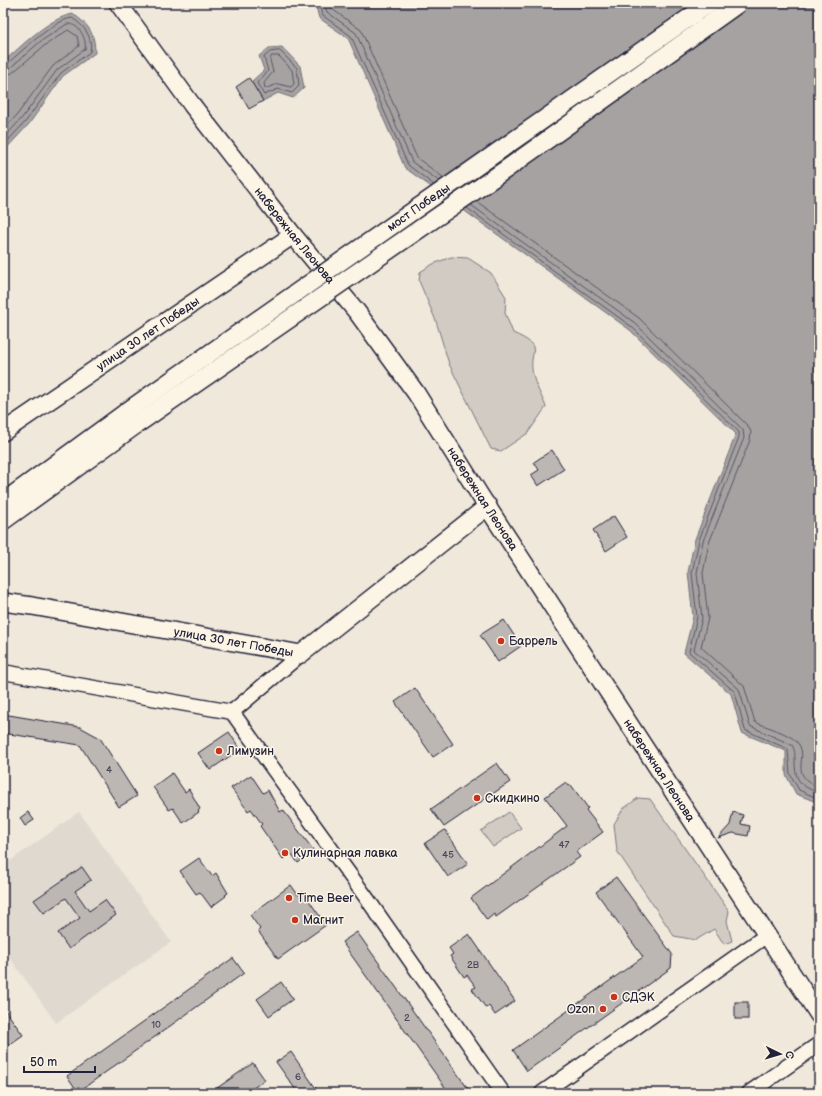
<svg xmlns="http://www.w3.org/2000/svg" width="822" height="1096" viewBox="0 0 822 1096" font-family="'Balsamiq Sans',sans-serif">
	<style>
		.built { fill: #e0d9cf }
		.green { fill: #d1cbc3; stroke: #7a767f }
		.water { fill: #a6a2a2; stroke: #716f79 }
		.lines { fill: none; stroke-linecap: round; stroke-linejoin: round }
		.shore { stroke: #575564; stroke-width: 1 }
		.building { fill: #bcb7b3; stroke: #22223b }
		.minor-casing { stroke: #22223b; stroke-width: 17 }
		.major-casing { stroke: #22223b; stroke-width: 20 }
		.minor { stroke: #fcf5e5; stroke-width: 14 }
		.major { stroke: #fcf5e5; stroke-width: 17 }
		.major-bridge-casing { stroke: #22223b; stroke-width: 20; stroke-linecap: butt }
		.major-bridge { stroke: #fcf5e5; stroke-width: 17 }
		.poi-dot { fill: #c8321e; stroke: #fcf5e5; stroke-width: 1.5 }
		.labels { text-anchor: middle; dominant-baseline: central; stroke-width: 3; stroke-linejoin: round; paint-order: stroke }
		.number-label { font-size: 10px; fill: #484759 }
		.street-label { font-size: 12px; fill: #22223b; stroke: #fcf5e5 }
		.poi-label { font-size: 12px; fill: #22223b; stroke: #fcf5e5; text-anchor: start }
	</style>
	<rect width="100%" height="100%" fill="#efe8db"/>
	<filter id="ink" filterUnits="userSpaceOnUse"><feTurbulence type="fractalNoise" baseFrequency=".025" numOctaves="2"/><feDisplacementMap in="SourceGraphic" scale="8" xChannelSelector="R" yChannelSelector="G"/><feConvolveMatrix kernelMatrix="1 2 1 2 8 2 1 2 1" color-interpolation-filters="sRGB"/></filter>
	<g filter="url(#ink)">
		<path class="built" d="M79 812 171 942 56 1023 3 948V866Z"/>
		<g class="green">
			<path d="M451 257 468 258 491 273 506 297 505 313 513 333C547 348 527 349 533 375 535 385 542 396 546 407L528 433 501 451 491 449 449 364 436 321 419 281 420 272 433 264Z"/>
			<path d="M638 798 650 799 729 911 727 921 732 941 724 944 714 929 696 940 674 936 617 851 614 824 623 809Z"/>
			<path d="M509 812 521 828 493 847 481 831Z"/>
		</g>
		<g class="water">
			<path d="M315 3H819V803L796 794 786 775V751L742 733 731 694 684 653 693 617 688 572 695 539 736 434 630 330 405 168 348 38 319 18Z"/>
			<path d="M73 14C89 25 95 33 95 53L63 76 29 124 3 152V62C22 46 48 18 73 14Z"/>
			<path d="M282 47 300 66 304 88 293 98 278 93 263 101 251 82 264 70 259 56 269 48Z"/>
		</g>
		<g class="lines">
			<g class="shore">
				<path d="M319 3 322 15 351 36 408 165 434 185"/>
				<path d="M324 3 327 12 356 33 412 162 439 181"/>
				<path d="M330 3 332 9 361 30 417 158 444 178"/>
				<path d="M280 51 297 68 299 86 292 93 278 89 264 95 257 83 268 71 264 57 270 52Z"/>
				<path d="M272 56H279L292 70 294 84 291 87 278 84 267 88H265L264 83 273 72 270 60Z"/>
				<path d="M3 64H7C22 51 54 20 72 18 84 26 93 36 90 52L61 73 26 121 3 146"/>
				<path d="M3 70 10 68 41 41 67 24C79 23 87 39 85 49L57 70 22 118 3 139"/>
				<path d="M3 76 12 73 44 46 68 30 77 36 79 46 53 66 17 115 3 130"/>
				<path d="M476 201 639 318 748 426 751 432 750 440 709 543 703 573 708 618 701 647 744 686 755 722C766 727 789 733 797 742 811 758 786 774 819 787"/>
				<path d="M471 205 635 323 743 430 744 438 703 541 697 573 702 618 694 650 739 689 750 726 792 745C795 750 795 755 795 761 795 782 801 786 819 793"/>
				<path d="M467 208 632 327 739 432V437L699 540 692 573 697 617 689 652 735 692 745 730 788 749 790 774 799 790 819 799"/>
			</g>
		</g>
		<g class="building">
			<path d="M249 78 263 101 249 109 236 87Z"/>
			<path d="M552 450 564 469 538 486 531 475 539 470 534 462Z"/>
			<path d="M614 516 627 537 606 551 593 530Z"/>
			<path d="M504 620 521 646 498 662 480 635Z"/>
			<path d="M415 688 453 744 433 757 395 702Z"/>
			<path d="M3 714 80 727 100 738 137 796 119 807 80 745 3 733Z"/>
			<path d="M229 732 240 749 210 770 198 753Z"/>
			<path d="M497 763 510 782 444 827 431 809Z"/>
			<path d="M172 773 185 792 189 789 200 809 198 811 199 812 183 823 173 808 169 810 153 787Z"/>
			<path d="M251 775 263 793 268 790 280 812 283 810 314 851 298 863 291 853 283 859 260 826 262 824 251 809 248 811 231 788Z"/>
			<path d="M566 782 569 786 571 785 588 808 586 810 603 832 576 852 580 857 496 917 494 914 487 920 471 898 567 826 545 797Z"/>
			<path d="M28 812 34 820 25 826 20 818Z"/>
			<path d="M733 812 743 815 741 824 750 826 748 836 733 833 718 838 730 825Z"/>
			<path d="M445 830 468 864 448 877 425 843Z"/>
			<path d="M199 858 212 876 216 873 228 893 225 895 226 896 211 907 200 892 196 894 180 871Z"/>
			<path d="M82 867 91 880 75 891 89 911 105 900 116 915 69 949 58 933 80 918 66 898 44 913 34 900Z"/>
			<path d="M616 877 672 954 671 968 527 1071 513 1050 643 957 596 892Z"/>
			<path d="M291 885 298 895 303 892 326 925 278 959 258 931 260 929 250 915Z"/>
			<path d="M357 932 471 1093H449L342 942Z"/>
			<path d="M469 934 515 1001 495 1015 489 1006 486 1008 472 989 476 987 467 975 464 977 450 956 453 954 449 948Z"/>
			<path d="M233 958 244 973 78 1092 67 1076Z"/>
			<path d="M281 982 293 999 269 1016 257 999Z"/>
			<rect x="735" y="1002" width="13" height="17"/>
			<path d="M3 1007 23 1035 6 1047 3 1043Z"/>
			<path d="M291 1052 319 1093H298L276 1062Z"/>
			<path d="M253 1063 265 1080 246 1093H210Z"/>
		</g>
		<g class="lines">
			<defs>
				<g id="minor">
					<path d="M3 672 232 712 301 654"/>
					<path d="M232 712 368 900 503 1093"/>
					<path d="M542 1093 767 935"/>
					<path d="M749 1093 819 1044"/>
				</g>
				<g id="major">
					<path id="s1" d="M118 3 192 105 293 235 357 312 416 393 481 497 819 1015"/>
					<path id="s2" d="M3 432 293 235"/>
					<path d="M3 502 126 412"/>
					<path d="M3 521 136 425"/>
					<path id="s3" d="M3 602 32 606 301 654 488 506"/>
				</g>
			</defs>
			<use href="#minor" class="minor-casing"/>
			<use href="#major" class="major-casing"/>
			<use href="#minor" class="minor"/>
			<use href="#major" class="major"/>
			<defs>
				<g id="major-bridge">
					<path id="s4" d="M126 412 710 3"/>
					<path d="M136 425 505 170 739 3"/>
				</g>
			</defs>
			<use href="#major-bridge" class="major-bridge-casing"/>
			<use href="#major-bridge" class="major-bridge"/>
		</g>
	</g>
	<g class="poi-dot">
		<circle cx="501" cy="641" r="4"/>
		<circle cx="219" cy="751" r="4"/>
		<circle cx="477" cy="798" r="4"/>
		<circle cx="285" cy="853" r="4"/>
		<circle cx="289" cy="898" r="4"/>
		<circle cx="295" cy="920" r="4"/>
		<circle cx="614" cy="997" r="4"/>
		<circle cx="603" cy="1009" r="4"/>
	</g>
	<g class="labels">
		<g class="number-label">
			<text x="109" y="770">4</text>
			<text x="564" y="845">47</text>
			<text x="448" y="855">45</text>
			<text x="473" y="965">2В</text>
			<text x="407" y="1018">2</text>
			<text x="156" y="1025">10</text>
			<text x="298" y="1077">6</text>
		</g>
		<g class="street-label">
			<text stroke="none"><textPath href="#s4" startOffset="357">мост Победы</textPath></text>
			<text stroke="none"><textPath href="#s1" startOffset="292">набережная Леонова</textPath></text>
			<text stroke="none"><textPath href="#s2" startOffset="175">улица 30 лет Победы</textPath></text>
			<text stroke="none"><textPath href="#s1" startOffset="616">набережная Леонова</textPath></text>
			<text stroke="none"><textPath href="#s3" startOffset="234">улица 30 лет Победы</textPath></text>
			<text stroke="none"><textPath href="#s1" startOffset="940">набережная Леонова</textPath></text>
		</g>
		<g class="poi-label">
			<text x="509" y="641">Баррель</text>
			<text x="227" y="751">Лимузин</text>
			<text x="485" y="798">Скидкино</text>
			<text x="293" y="853">Кулинарная лавка</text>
			<text x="297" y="898">Time Beer</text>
			<text x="303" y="920">Магнит</text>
			<text x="622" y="997">СДЭК</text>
			<text x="595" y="1009" text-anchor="end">Ozon</text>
		</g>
	</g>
	<rect width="822" height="1096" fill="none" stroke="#fcf5e5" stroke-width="16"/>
	<rect x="8" y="8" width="806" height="1080" fill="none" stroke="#22223b" stroke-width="1.5" filter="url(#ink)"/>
	<g transform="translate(780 1054) rotate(95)" stroke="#fcf5e5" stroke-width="3" paint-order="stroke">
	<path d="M0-3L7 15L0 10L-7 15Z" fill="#22223b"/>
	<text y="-6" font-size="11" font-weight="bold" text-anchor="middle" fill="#22223b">С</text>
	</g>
	<path d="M24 1066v6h71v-6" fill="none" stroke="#22223b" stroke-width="2"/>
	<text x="30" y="1066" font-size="12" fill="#22223b" stroke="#fcf5e5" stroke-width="3" paint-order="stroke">50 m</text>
</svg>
